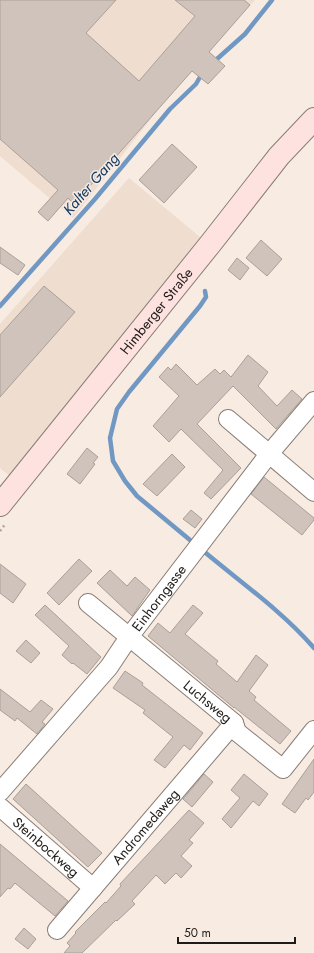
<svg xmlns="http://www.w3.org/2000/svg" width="314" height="953" viewBox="0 0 314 953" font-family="Jost,sans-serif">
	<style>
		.built { fill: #efddcf }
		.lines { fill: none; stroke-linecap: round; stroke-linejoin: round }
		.stream { stroke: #7198c3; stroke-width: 4.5 }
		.building { fill: #cfc3bb; stroke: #aba098 }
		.street-casing { stroke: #887e76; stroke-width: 20 }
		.secondary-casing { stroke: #887e76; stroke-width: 24 }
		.path { stroke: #aca39c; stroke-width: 2.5; stroke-dasharray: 2 3; stroke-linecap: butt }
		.street { stroke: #fff; stroke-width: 18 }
		.secondary { stroke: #fde2e0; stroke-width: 22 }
		.labels { text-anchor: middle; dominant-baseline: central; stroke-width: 3; stroke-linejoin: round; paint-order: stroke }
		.street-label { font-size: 14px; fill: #1f1b18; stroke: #f7ebe2 }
		.water-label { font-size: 15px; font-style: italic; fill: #103a63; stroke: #f7ebe2 }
	</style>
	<rect width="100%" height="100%" fill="#f7ebe2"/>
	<g class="built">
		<path d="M0 0H255L209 51 225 66 208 84 192 71 164 102 73 218 0 156Z"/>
		<path d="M129 178 206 242 15 480 0 468V324Z"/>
	</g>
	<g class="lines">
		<g class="stream">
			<path d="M217 59 245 34 272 0"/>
			<path d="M0 306 95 199 170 109 196 84 200 77"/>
			<path d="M196 545 137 496 125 481 113 461 110 438 117 409 129 392 200 306 206 297 205 291"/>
			<path d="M201 549C239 581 282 611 314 648"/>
		</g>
	</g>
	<g class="building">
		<path d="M0 0H116L86 33 139 81 195 16 175 0H244L250 5 209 52 225 66 208 84 192 71 74 204 68 198 48 221 38 212 58 190 0 139Z"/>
		<path d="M172 144 197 167 164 203 139 180Z"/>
		<path d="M261 240 282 259 267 276 246 258Z"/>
		<path d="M0 247 25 265 18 275 0 263Z"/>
		<path d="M237 258 249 268 240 280 228 270Z"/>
		<path d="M44 286 75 312 0 397V335Z"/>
		<path d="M248 355 268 372 258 386 277 406 292 390 302 399 276 429 233 386 197 424 241 468 211 499 204 493 223 470 181 429 169 442 153 426 179 396 159 377 168 367 171 370 176 364 197 385 215 369 220 374 224 370 231 377Z"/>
		<path d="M87 448 98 457 93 463 95 464 80 484 67 474Z"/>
		<path d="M172 454 185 467 157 496 143 484Z"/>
		<path d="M264 477 314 518V520L302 535 251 494Z"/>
		<path d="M191 510 202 519 195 528 183 519Z"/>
		<path d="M79 559 92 571 59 605 47 593Z"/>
		<path d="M0 564 26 584 13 603 0 593Z"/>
		<path d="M110 570 127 586 135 577 150 590 132 616 97 583Z"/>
		<path d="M45 605 101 657 87 674 73 663 72 664 62 655 69 646 35 615Z"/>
		<path d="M193 605 203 613 185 634 218 661 216 664 237 682 256 655 268 665 249 691 256 697 254 700 291 731 280 744 234 707V708L148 636 158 623 170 633Z"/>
		<path d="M26 640 40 653 31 663 16 651Z"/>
		<path d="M125 671 143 683 142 685 203 733 190 750 184 745 165 768 154 760 173 737 143 713 145 710 113 688Z"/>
		<path d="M0 689 30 712 41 700 53 709 42 722 45 724 37 734 17 718 15 721 0 710Z"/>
		<path d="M314 759V792L308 800 306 798 295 813 282 804Z"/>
		<path d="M204 774 213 782 192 807 183 799Z"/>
		<path d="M244 774 268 794 259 806 253 801 231 828 222 819 240 798 231 790Z"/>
		<path d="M26 784 102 853 88 867 13 799Z"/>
		<path d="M189 810 204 823 189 840 193 843 181 856 192 866 181 878 176 873 165 884 156 875 132 901 135 904 117 921 116 920 82 953H64L70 946 67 943 76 933 75 932 105 902 106 903 121 886 120 884Z"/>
		<path d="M0 844 68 901 55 916 15 883 10 889 8 888 0 897Z"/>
		<path d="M24 928 36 939 28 949 15 939Z"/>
	</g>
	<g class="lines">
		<defs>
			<g id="street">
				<path d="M228 419 314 492"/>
				<path id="s1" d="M88 603 234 723 237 732 283 769 314 730"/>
				<path id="s2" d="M0 792 109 667 129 637 269 454 314 401"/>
				<path id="s3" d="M0 807 93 888"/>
				<path id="s4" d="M57 930 234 723"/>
			</g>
			<g id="secondary">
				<path id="s5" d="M0 505 211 243 279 156 314 119"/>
			</g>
		</defs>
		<use href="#street" class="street-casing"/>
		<use href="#secondary" class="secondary-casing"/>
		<path class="path" d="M0 531 6 523"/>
		<use href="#street" class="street"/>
		<use href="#secondary" class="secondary"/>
	</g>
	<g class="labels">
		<g class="street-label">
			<text stroke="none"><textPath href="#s5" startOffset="249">Himberger Straße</textPath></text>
			<text stroke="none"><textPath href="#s2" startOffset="251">Einhorngasse</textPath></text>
			<text stroke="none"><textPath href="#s1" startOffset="155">Luchsweg</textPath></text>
			<text stroke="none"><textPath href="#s4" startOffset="136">Andromedaweg</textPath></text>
			<text stroke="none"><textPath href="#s3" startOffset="61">Steinbockweg</textPath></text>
		</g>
		<g class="water-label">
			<text transform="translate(91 184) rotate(-49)">Kalter Gang</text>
		</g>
	</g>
	<path d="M178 937v6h117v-6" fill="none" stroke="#1f1b18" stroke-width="2"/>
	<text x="184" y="937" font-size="12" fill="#1f1b18" stroke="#f7ebe2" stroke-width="3" paint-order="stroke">50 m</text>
</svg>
